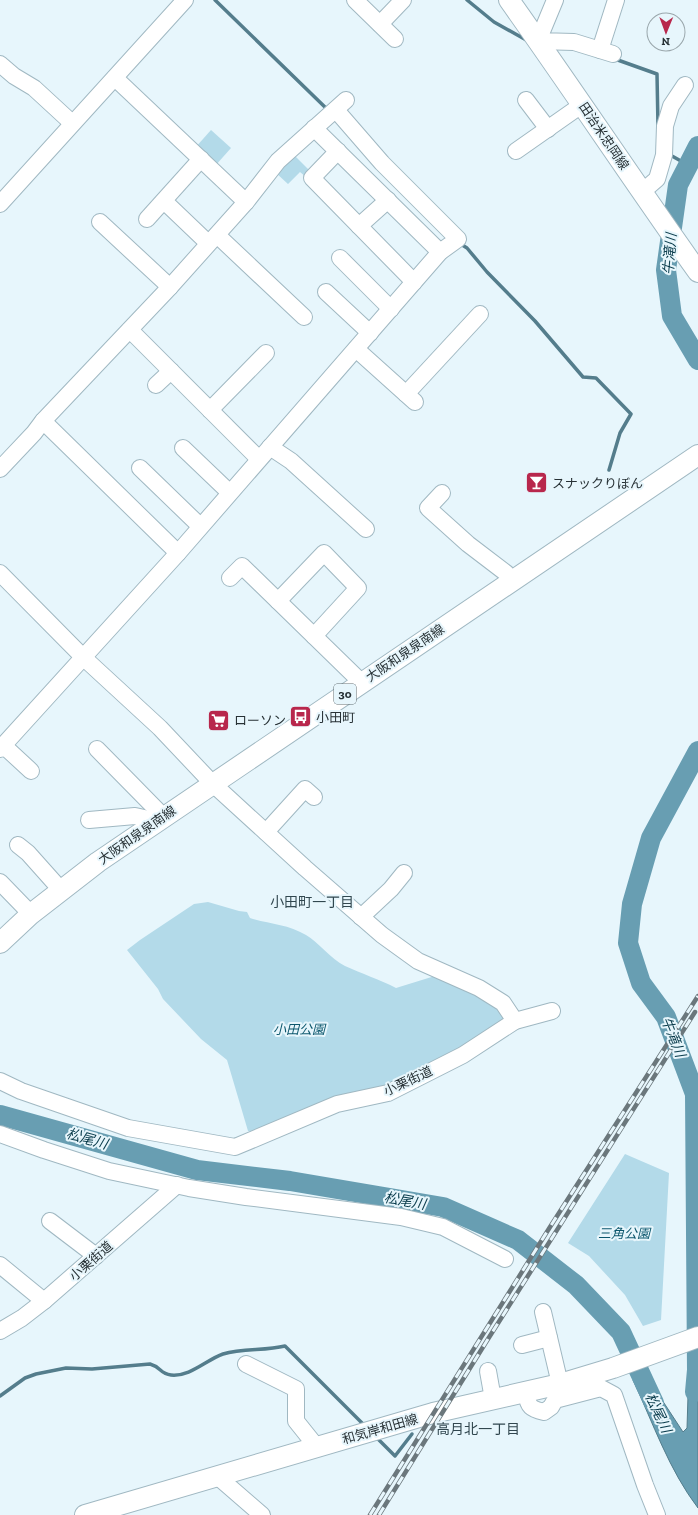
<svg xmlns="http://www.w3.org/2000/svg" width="698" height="1515" viewBox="0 0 698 1515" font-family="'Zilla Slab','Noto Sans JP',serif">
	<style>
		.green { fill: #b3dae9 }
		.water { fill: #689eb2; stroke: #547d8c }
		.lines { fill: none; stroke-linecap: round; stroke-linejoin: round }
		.stream { stroke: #547d8c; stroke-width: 3.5 }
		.river { stroke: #689eb2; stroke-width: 20 }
		.minor-casing { stroke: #a0b8c2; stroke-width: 18 }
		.major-casing { stroke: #a0b8c2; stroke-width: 22 }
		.minor { stroke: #fff; stroke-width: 16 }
		.major { stroke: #fff; stroke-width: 20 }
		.rail-casing { stroke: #6b777c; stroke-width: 4.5 }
		.rail { stroke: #e7f6fc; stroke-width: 3; stroke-dasharray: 9; stroke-linecap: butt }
		.labels { text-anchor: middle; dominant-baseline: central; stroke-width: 4; stroke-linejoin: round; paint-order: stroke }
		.shield { fill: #e7f6fc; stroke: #616c71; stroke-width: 1 }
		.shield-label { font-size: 12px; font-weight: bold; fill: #273135 }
		.street-label { font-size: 13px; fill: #273135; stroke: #e7f6fc }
		.poi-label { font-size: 13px; fill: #273135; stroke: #e7f6fc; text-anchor: start }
		.park-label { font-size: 13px; font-style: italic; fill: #0c576d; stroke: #e7f6fc }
		.water-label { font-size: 14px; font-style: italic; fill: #093b4b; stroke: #e7f6fc }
		.neighbourhood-label { font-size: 14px; fill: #31474f; stroke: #e7f6fc }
	</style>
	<rect width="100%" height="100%" fill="#e7f6fc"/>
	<g class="green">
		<path d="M211 130 231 148 215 166 195 148Z"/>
		<path d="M293 154 311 172 306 177 300 172 288 184 275 172Z"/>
		<path d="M208 902 239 911 247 912 250 918C269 924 288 924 306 935 318 942 331 959 345 966 362 974 379 979 396 988L438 975 490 1000 508 1022 388 1088 315 1107 251 1131H248L227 1060 201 1039 163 999 158 989 127 950 140 940 194 904Z"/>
		<path d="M625 1154 669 1173 661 1320 643 1326 625 1295 589 1256 568 1243Z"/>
	</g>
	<path class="water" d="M689 1364H698V1508C669 1470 653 1423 633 1380L647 1377 683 1432 687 1428Z"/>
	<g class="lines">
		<g class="stream">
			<path d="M215 0 329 111"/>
			<path d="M467 0 494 22 528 41"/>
			<path d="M615 59 657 74 658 127"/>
			<path d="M672 156 688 165"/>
			<path d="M459 243 467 248 487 272 535 321 583 377 596 378 631 414 620 433 609 470"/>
			<path d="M0 1396 25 1378 36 1374 66 1368 92 1369 150 1364C161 1367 160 1374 171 1375 190 1377 206 1360 223 1354 243 1348 265 1351 285 1346L362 1423"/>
			<path d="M378 1439 395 1456 412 1434"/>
		</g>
		<g class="river">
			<path d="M698 146 678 185 666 270 672 316 698 360"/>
			<path d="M0 1115 197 1170 290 1181 443 1207 518 1240 576 1285 621 1332 654 1403"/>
			<path d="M695 1392 697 1370 695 1094 666 1017 641 983 628 943 632 904 651 838 698 751"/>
		</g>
		<defs>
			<g id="minor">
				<path d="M355 0 395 39"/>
				<path d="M555 0 538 41 574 42 613 54"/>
				<path d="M380 24 403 0"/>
				<path d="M600 50 616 0"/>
				<path d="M0 64 14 76 34 88 72 123"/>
				<path d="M115 78 246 202"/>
				<path d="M526 100 548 129"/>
				<path d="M314 128 440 252"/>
				<path d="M338 151 312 178 414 282"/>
				<path d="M516 151 583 104"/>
				<path d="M642 192 657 179 664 155 665 126 671 106 685 85"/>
				<path d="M164 201 208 243"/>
				<path d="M0 204 185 0"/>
				<path d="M147 219 201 159"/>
				<path d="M100 222 170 287"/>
				<path d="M359 226 388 200"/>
				<path d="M217 235 304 317"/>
				<path d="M340 258 391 309"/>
				<path d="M326 292 370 333"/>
				<path d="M130 330 259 459"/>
				<path d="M356 349 415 402"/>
				<path d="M156 385 171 371"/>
				<path d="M406 394 480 314"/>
				<path d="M210 410 266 353"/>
				<path d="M43 421 178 553"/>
				<path d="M270 447 291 461 366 529"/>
				<path d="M183 448 229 492"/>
				<path d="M140 468 200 526"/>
				<path d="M0 469 34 433 43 421 170 287 246 202 278 161 346 100"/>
				<path d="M442 493 428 508 468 544 506 573 511 581"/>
				<path d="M0 573 84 658 160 728 212 783 305 868 382 935 418 961 479 988 503 1003 515 1021"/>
				<path d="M230 578 242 566 356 677 361 683"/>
				<path d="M278 601 324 553 358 588 314 636"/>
				<path d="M3 745 31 771"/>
				<path d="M0 749 178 553 440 252 458 239 382 163 336 110"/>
				<path d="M97 749 157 810 163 818"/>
				<path d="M89 820 135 816 144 818 153 824"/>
				<path d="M266 832 305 789 314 797"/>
				<path d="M18 845 28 853 61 890"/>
				<path d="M0 882 31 914"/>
				<path d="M361 917 391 889 404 873"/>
				<path d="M0 1081 21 1091 128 1128 235 1147 337 1104 388 1093 463 1055 515 1021 552 1011"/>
				<path d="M0 1134 44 1150 109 1171 189 1188 246 1197 401 1217 443 1227 505 1259"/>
				<path d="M50 1221 96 1256"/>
				<path d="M0 1265 44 1301"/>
				<path d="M543 1312 560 1384"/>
				<path d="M0 1331 22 1318 44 1301 177 1185"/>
				<path d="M522 1345 549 1338"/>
				<path d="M246 1364 296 1389V1421L312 1441 314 1448"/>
				<path d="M488 1371 493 1399"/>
				<path d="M526 1393C528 1407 531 1409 544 1412L551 1407 555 1400 601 1388 614 1395 645 1485 657 1515"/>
				<path d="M217 1476 262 1515"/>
			</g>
			<g id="major">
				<path d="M509 0C573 90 634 182 698 272"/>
				<path d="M0 943 31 914 98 862 698 455"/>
				<path d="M85 1515 433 1413 560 1384 613 1368 698 1337"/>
			</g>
		</defs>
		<use href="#minor" class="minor-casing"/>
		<use href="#major" class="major-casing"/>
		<use href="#minor" class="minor"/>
		<use href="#major" class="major"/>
		<defs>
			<g id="rail">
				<path d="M370 1515 550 1227 698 996"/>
				<path d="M379 1515 488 1339 695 1012"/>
			</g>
		</defs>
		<use href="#rail" class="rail-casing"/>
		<use href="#rail" class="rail"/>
	</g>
	<defs>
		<symbol id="bar-square" viewBox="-11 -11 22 22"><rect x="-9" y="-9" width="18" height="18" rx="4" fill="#b8274c" stroke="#e7f6fc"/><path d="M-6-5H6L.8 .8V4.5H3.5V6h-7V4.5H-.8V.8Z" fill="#fff"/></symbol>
		<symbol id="bus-square" viewBox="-11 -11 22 22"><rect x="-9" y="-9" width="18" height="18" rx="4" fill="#b8274c" stroke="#e7f6fc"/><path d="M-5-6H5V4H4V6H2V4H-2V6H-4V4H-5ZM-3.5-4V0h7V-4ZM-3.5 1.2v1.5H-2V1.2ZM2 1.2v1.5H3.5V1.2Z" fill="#fff"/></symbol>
		<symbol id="supermarket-square" viewBox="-11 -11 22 22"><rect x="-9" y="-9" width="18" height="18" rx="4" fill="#b8274c" stroke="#e7f6fc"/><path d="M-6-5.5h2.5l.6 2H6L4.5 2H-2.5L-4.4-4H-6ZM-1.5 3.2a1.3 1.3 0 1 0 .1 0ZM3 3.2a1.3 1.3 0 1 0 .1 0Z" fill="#fff"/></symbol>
	</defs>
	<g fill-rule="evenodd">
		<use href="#bar-square" x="524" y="470" width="25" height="25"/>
		<use href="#bus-square" x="288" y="704" width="25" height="25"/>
		<use href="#supermarket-square" x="206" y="708" width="25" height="25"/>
	</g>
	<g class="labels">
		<rect class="shield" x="334" y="684" width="22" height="20" rx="3"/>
		<g class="shield-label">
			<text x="345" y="694">30</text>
		</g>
		<g class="street-label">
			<text transform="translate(604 136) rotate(56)">田治米忠岡線</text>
			<text transform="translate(405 653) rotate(-34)">大阪和泉泉南線</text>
			<text transform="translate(137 835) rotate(-35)">大阪和泉泉南線</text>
			<text transform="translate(408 1081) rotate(-25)">小栗街道</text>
			<text transform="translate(91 1261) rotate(-41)">小栗街道</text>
			<text transform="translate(380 1429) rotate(-16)">和気岸和田線</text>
		</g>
		<g class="poi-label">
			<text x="552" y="483">スナックりぼん</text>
			<text x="316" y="717">小田町</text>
			<text x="234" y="720">ローソン</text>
		</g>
		<g class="park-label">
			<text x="299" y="1029">小田公園</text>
			<text x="624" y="1233">三角公園</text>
		</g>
		<g class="water-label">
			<text transform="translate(670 254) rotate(-85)">牛滝川</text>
			<text transform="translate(673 1037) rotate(68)">牛滝川</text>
			<text transform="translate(87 1139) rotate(16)">松尾川</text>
			<text transform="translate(405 1201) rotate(10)">松尾川</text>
			<text transform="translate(658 1413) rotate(65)">松尾川</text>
		</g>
		<g class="neighbourhood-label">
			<text x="312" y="902">小田町一丁目</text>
			<text x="478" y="1429">高月北一丁目</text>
		</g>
	</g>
	<g transform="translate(666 32) rotate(181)"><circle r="19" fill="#e7f6fc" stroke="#9aa7ac"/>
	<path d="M0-3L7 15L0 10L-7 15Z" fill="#b8274c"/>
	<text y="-6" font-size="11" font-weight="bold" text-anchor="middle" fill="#273135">N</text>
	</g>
</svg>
